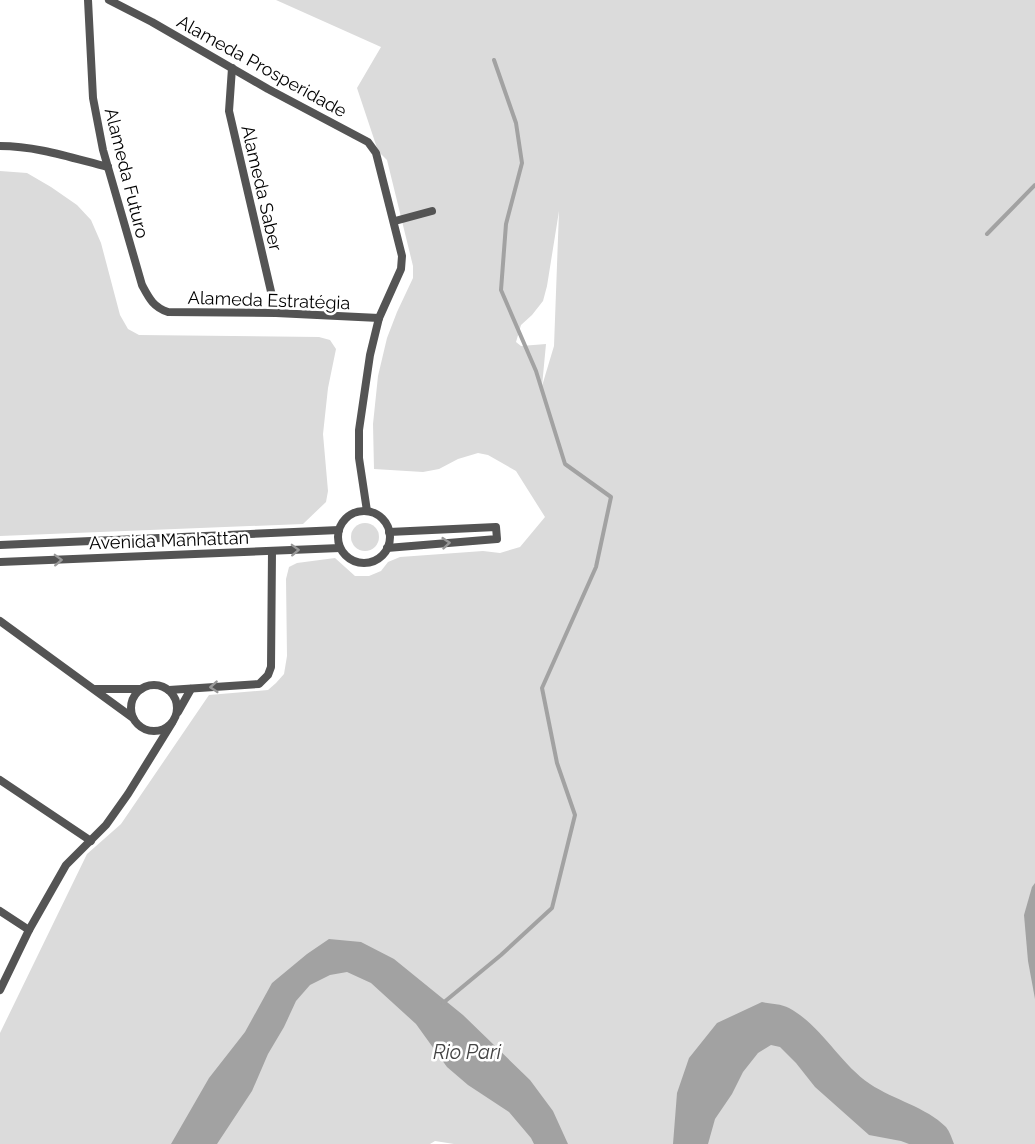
<svg xmlns="http://www.w3.org/2000/svg" width="1035" height="1144" viewBox="0 0 1035 1144" font-family="Raleway,sans-serif">
	<style>
		.green { fill: #dbdbdb; fill-rule: evenodd }
		.water { fill: #a2a2a2 }
		.lines { fill: none; stroke-linecap: round; stroke-linejoin: round }
		.stream { stroke: #a2a2a2; stroke-width: 4 }
		.lane { stroke: #545454; stroke-width: 8 }
		.oneway { stroke: #989898 }
		.labels { text-anchor: middle; dominant-baseline: central; stroke-width: 5; stroke-linejoin: round; paint-order: stroke }
		.street-label { font-size: 18px; fill: #000; stroke: #fff }
		.water-label { font-size: 20px; font-style: italic; fill: #434343; stroke: #fff }
	</style>
	<rect width="100%" height="100%" fill="#fff"/>
	<g class="green">
		<path d="M276 0H1035V1144H454L435 1141 430 1144H0V1033L87 854 121 824 209 695 268 690 276 683 284 674 287 656 286 579 289 567 297 563 335 558 355 576H369L381 571 388 562 400 557 483 551 500 553 520 547 545 517 516 471 488 455 478 453 458 459 439 469 423 472 374 469 373 424 378 376 387 338 397 312 413 278V266L387 160 378 151 357 88 381 47ZM559 211 554 346 542 386 546 344 521 346 516 342 521 325 532 315 543 301 547 286Z"/>
		<path d="M0 171 27 173 51 187 77 205 91 220 101 243 120 315 128 329 139 335 319 337 330 340 336 349 328 388 323 434 328 491 326 502 303 524 0 536Z"/>
		<circle cx="365" cy="537" r="14"/>
	</g>
	<g class="water">
		<path d="M1035 883V999L1028 961 1024 915 1032 887Z"/>
		<path d="M329 939 361 942 394 959 463 1015 530 1080 553 1111 568 1144H534L531 1138 509 1112 468 1085 447 1067 416 1024 371 983 347 972 330 975 310 985 296 1001 284 1027 268 1054 252 1091 217 1144H171L209 1078 245 1032 272 983 307 954Z"/>
		<path d="M762 1002C771 1004 782 1004 789 1008 822 1026 839 1063 870 1084 894 1100 926 1107 946 1127 950 1132 952 1139 954 1144H909L901 1141 869 1135 815 1087 796 1063 780 1047 771 1045 758 1053 743 1072 732 1094 715 1119 708 1144H673L677 1093 689 1058 717 1023Z"/>
	</g>
	<g class="lines">
		<g class="stream">
			<path d="M987 234 1035 185"/>
			<path d="M443 1003 501 955 552 908 575 815 557 763 542 688 596 567 611 497 565 464 536 371 501 290 506 224 522 163 516 123 494 60"/>
		</g>
		<g class="lane">
			<path d="M88 0 93 98 103 150 142 285C149 298 153 307 168 312L276 313 379 318"/>
			<path d="M109 0 152 22 268 89 368 142 376 153 402 256 401 269 379 318 370 355 359 430V458L367 511"/>
			<path d="M232 68 229 111 276 313"/>
			<path d="M0 146C37 146 72 158 108 167"/>
			<path d="M395 221 432 211"/>
			<circle cx="364" cy="537" r="26"/>
			<path d="M0 545 339 530"/>
			<path d="M387 548 497 539 496 527 389 532"/>
			<path d="M0 562 340 548"/>
			<path d="M0 621 133 718"/>
			<circle cx="154" cy="708" r="23"/>
			<path d="M95 689H141"/>
			<path d="M169 690 259 684 268 675 271 667 272 551"/>
			<path d="M178 712 191 689"/>
			<path d="M0 780 91 841"/>
			<path d="M0 911 29 930"/>
			<path d="M0 990 29 930 66 865 106 825 128 794 172 723"/>
		</g>
	</g>
	<defs><path id="oneway-chevron" d="M-2-3.5L2.5 0L-2 3.5" fill="none" stroke-width="1.6" stroke-linecap="round" stroke-linejoin="round" transform="scale(1.5)"/></defs>
	<g class="oneway">
		<use href="#oneway-chevron" transform="translate(446 543) rotate(-5)"/>
		<use href="#oneway-chevron" transform="translate(295 550) rotate(-2)"/>
		<use href="#oneway-chevron" transform="translate(58 560) rotate(-2)"/>
		<use href="#oneway-chevron" transform="translate(214 687) rotate(176)"/>
	</g>
	<g class="labels">
		<g class="street-label">
			<text transform="translate(262 66) rotate(29)">Alameda Prosperidade</text>
			<text transform="translate(127 173) rotate(76)">Alameda Futuro</text>
			<text transform="translate(262 188) rotate(77)">Alameda Saber</text>
			<text transform="translate(269 300) rotate(2)">Alameda Estratégia</text>
			<text transform="translate(169 540) rotate(-2)">Avenida Manhattan</text>
		</g>
		<g class="water-label">
			<text x="467" y="1052">Rio Pari</text>
		</g>
	</g>
</svg>
